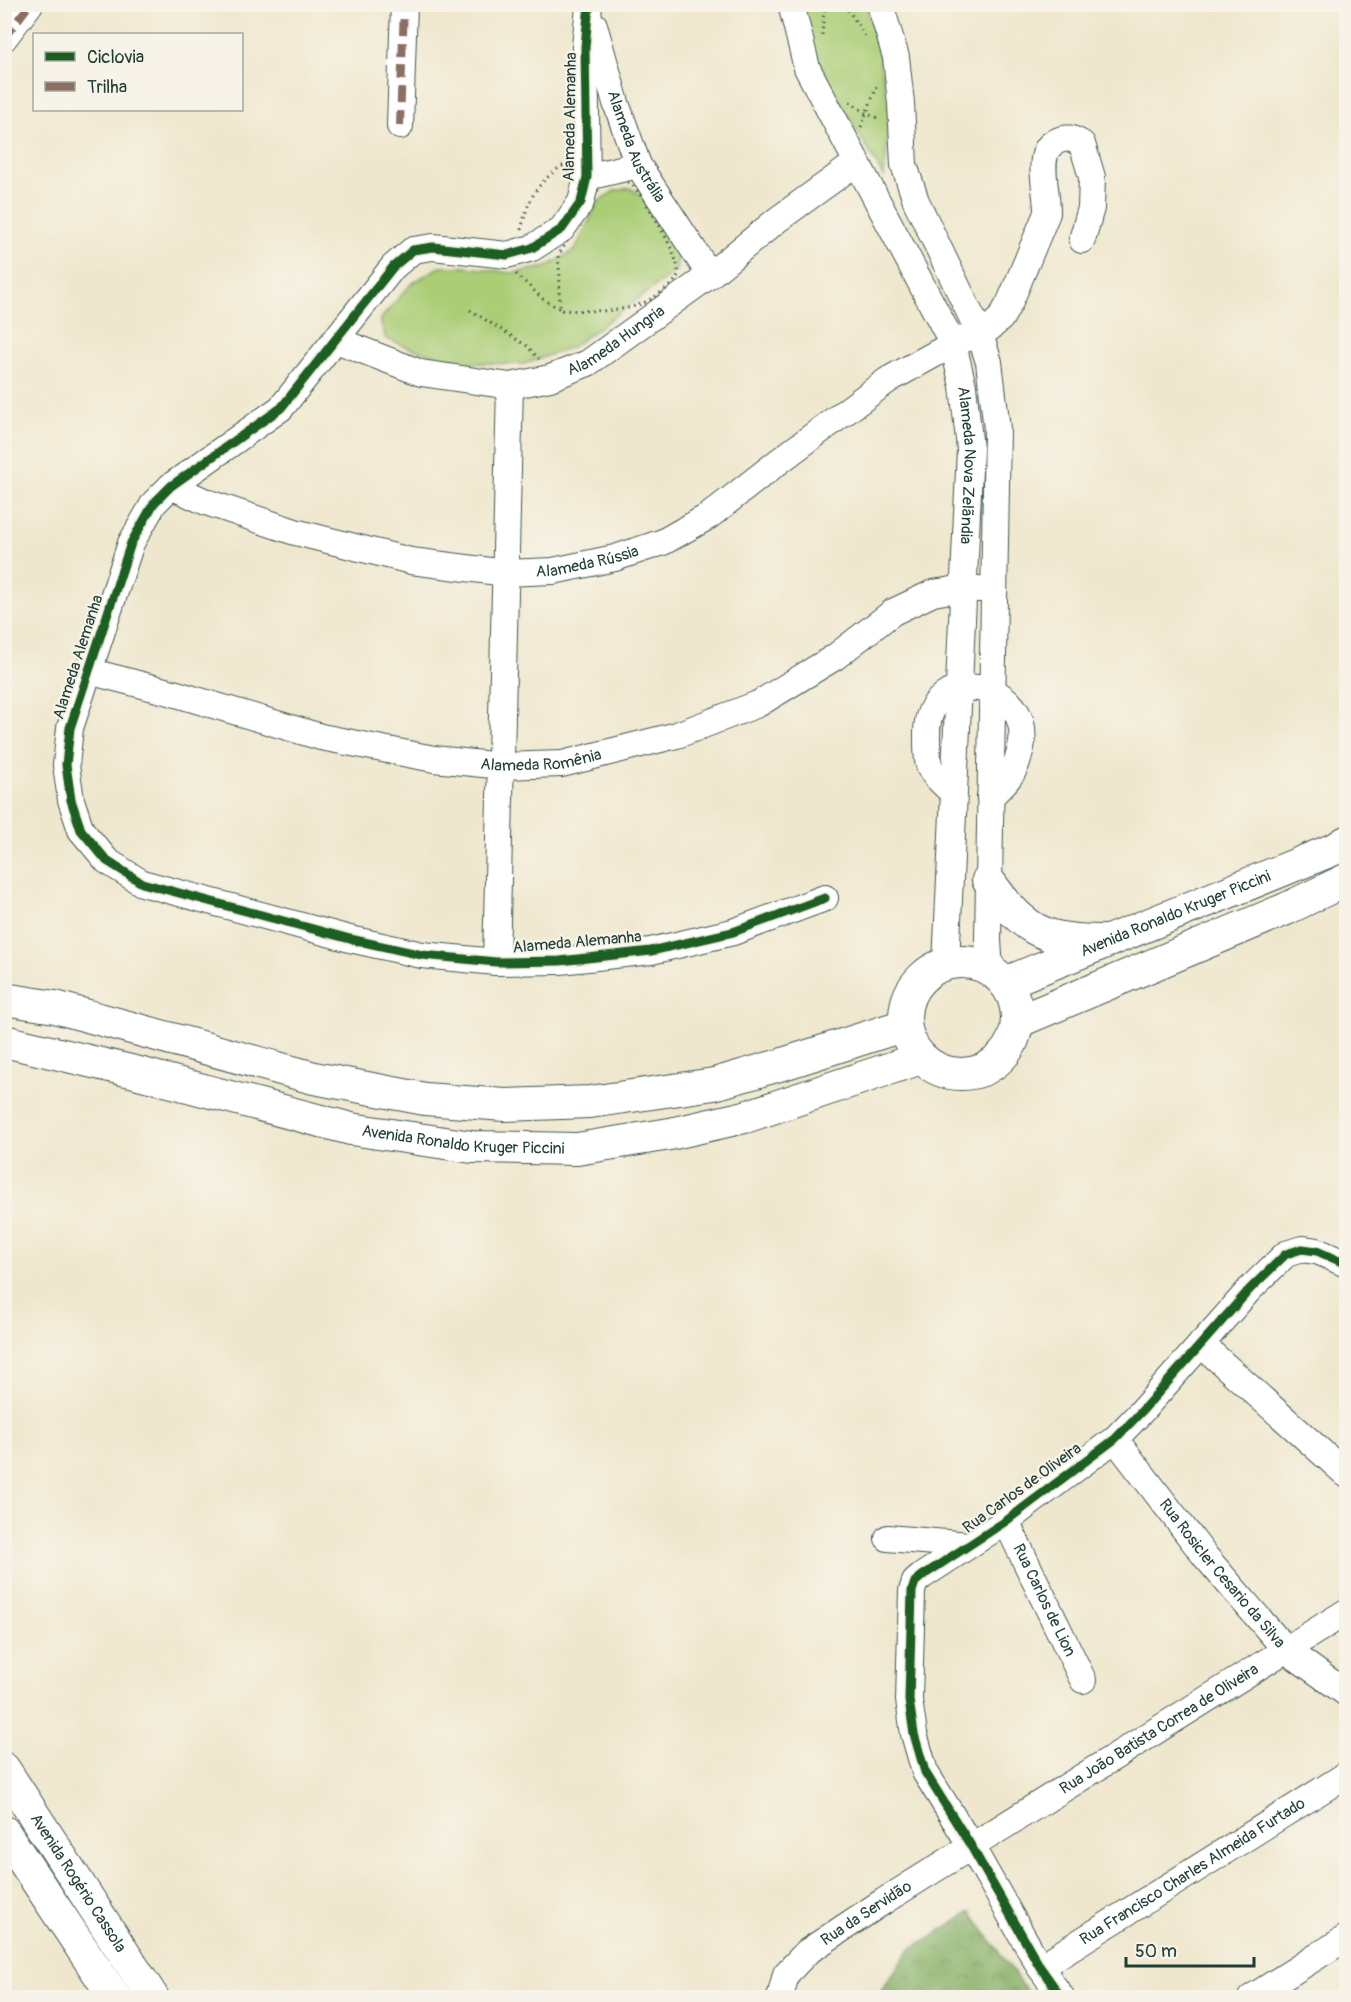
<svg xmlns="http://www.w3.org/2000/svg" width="1351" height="2002" viewBox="0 0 1351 2002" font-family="Pangolin,sans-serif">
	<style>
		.forest { fill: url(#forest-crowns); stroke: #53764e; stroke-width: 1.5 }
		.park { fill: #aacd76; stroke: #648555; stroke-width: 1.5 }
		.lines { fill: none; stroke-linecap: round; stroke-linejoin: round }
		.minor-casing { stroke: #3e564b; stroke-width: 28 }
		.major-casing { stroke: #3e564b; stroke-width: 34 }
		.path { stroke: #3e564b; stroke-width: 3; stroke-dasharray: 1.5 4.5; stroke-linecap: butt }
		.minor { stroke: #fff; stroke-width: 26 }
		.major { stroke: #fff; stroke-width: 32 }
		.quiet { stroke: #8d6e63; stroke-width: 8; stroke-dasharray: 15 8; stroke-linecap: butt }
		.cycleway-casing { stroke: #f7f3e8; stroke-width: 13 }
		.cycleway { stroke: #1b5e20; stroke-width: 9 }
		.labels { text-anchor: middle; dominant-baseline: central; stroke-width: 4.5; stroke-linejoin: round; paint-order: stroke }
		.street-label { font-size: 16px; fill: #1f3d34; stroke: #f7f3e8 }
	</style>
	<defs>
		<pattern id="forest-crowns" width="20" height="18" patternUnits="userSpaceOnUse" patternTransform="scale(1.5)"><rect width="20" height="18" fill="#87b067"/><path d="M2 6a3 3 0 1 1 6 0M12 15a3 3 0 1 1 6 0" fill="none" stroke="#6e9056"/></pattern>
	</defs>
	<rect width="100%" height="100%" fill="#f7f3e8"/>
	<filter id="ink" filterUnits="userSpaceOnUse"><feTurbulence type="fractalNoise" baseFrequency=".0167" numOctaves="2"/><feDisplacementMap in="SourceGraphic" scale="12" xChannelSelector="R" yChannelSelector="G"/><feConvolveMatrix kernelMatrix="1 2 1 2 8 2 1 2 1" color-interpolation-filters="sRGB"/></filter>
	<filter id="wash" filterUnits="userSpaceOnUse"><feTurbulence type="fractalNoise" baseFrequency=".008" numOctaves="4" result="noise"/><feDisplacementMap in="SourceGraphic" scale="24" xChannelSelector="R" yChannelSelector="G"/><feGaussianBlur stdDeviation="1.35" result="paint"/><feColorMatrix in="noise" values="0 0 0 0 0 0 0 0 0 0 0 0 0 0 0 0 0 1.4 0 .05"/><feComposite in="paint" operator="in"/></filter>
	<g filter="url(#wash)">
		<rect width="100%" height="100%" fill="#efe7cd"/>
		<path class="forest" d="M971 1912 1031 1997H877L909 1950Z"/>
		<g class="park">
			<path d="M798 5H866L876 39 890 118 884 177 833 90 801 25Z"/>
			<path d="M630 188 646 198 680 246 676 271 572 347 524 364 464 363 413 349 386 339 380 320 411 284 439 267H466L512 273 547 267 575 250 598 202 614 191Z"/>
		</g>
	</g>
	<g filter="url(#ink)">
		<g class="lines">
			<defs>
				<g id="minor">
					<path id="s1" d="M791 4 807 68 953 344 963 386 970 449 946 964"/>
					<path d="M880 4 896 57 901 103 904 165 916 201 979 332 989 362 997 429 988 940 990 970"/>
					<path d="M589 6 585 47 587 177 581 202 562 229 532 248 507 255 433 247 413 250 393 267 281 408 171 486 154 503 131 543 70 728 66 765 71 800 81 830 107 861 142 883 350 939 422 955 496 962 560 961 651 951 733 932 825 898"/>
					<path id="s2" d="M594 25 616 103 638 165 710 275"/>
					<path d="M4 38 30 4"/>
					<path d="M400 126 404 4"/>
					<path d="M587 177 638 165"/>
					<path id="s3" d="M336 340 421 373 510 386 550 378 588 363 710 275 777 220 856 163"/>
					<path id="s4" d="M171 486 206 502 295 532 411 561 506 573 553 571 615 558 663 542 709 516 778 462 888 380 953 344 990 328 1001 318 1010 302 1047 213C1048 192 1034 152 1055 142 1066 136 1072 138 1082 144L1092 177 1091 208 1082 240"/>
					<path id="s5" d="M88 671 173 693 321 737 434 759 502 766 562 764 677 735 758 704 835 657 893 612 933 593 964 588 979 589"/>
					<path d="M953 793C927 769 927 770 927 734 926 662 1036 679 1021 748 1018 758 1016 769 1009 777 1004 784 996 791 990 797"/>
					<path d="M496 962 510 386"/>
					<path d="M1201 1344 1346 1474"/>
					<path id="s6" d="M1115 1439 1205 1556 1286 1650 1346 1693"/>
					<path id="s7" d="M1006 1521 1083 1680"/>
					<path d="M888 1538 969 1545"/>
					<path id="s8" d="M1040 1967 1346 1775"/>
					<path id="s9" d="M780 1998 786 1974 807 1952 884 1901 1346 1612"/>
					<path d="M1062 1998 1040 1967 971 1846 925 1772 914 1734 909 1700 912 1591 915 1582 922 1576 1006 1521 1115 1439 1141 1412 1250 1289 1286 1254 1302 1249 1317 1251 1346 1264"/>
					<path d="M1251 1998 1346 1938"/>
				</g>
				<g id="major">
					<path d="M988 880C1023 929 1041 941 1101 941"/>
					<circle cx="961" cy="1018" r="56"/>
					<path id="s10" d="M1005 983 1337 848 1346 842"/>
					<path d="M4 999 55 1007 314 1078 425 1099 505 1105 590 1102 714 1084 783 1064 905 1025"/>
					<path d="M1017 1022 1286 909 1346 880"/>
					<path id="s11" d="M4 1041 135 1072 351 1129 472 1147 577 1149 670 1134 745 1117 921 1058"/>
					<path id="s12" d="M4 1769 153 1998"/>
					<path d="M4 1832 115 1998"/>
				</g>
			</defs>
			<use href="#minor" class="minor-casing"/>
			<use href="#major" class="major-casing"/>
			<g class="path">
				<path d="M837 4 849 11 867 39"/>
				<path d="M822 35 824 11 827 4"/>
				<path d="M850 102 867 114 880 119"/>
				<path d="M861 127 877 86"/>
				<path d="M610 180C618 180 625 180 632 185 644 196 681 258 678 274 677 281 669 286 663 291 634 315 599 311 562 310L560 306 559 293 560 277 558 256 601 185Z"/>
				<path d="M521 230C527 206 531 192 550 175 555 171 559 167 566 165"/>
				<path d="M516 274 543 299 560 309"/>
				<path d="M470 310 527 346 539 359"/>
			</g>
			<use href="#minor" class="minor"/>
			<use href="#major" class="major"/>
			<g class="quiet">
				<path d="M4 38 30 4"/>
				<path d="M400 126 404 4"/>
			</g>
			<defs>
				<g id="cycleway">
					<path d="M589 4 585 47 587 177 581 202 562 229 532 248 507 255 433 247 413 250 393 267 281 408 171 486 154 503 131 543 70 728 66 765 71 800 81 830 107 861 142 883 350 939 422 955 496 962 560 961 651 951 733 932 825 898"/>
					<path d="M1062 1998 1040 1967 971 1846 925 1772 914 1734 909 1700 912 1591 915 1582 922 1576 1006 1521 1115 1439 1141 1412 1250 1289 1286 1254 1302 1249 1317 1251 1346 1264"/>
				</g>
			</defs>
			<use href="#cycleway" class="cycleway-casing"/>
			<use href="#cycleway" class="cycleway"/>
		</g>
	</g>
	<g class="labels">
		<g class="street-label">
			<text transform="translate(570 117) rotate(-89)">Alameda Alemanha</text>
			<text stroke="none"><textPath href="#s2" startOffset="129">Alameda Austrália</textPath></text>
			<text stroke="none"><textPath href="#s3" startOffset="298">Alameda Hungria</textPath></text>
			<text stroke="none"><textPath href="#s1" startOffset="501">Alameda Nova Zelãndia</textPath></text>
			<text stroke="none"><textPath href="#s4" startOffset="430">Alameda Rússia</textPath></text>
			<text transform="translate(78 657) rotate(-72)">Alameda Alemanha</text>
			<text stroke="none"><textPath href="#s5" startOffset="465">Alameda Romênia</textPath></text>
			<text stroke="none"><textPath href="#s10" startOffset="184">Avenida Ronaldo Kruger Piccini</textPath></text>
			<text transform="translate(577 942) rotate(-5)">Alameda Alemanha</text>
			<text stroke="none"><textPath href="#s11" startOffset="471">Avenida Ronaldo Kruger Piccini</textPath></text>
			<text transform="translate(1022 1488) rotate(-36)">Rua Carlos de Oliveira</text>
			<text stroke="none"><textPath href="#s6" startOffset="172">Rua Rosicler Cesario da Silva</textPath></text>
			<text stroke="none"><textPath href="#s7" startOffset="88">Rua Carlos de Lion</textPath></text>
			<text stroke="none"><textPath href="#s9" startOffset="472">Rua João Batista Correa de Oliveira</textPath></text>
			<text stroke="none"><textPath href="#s8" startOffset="180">Rua Francisco Charles Almeida Furtado</textPath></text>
			<text stroke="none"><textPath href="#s12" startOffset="136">Avenida Rogério Cassola</textPath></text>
			<text stroke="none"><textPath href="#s9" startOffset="126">Rua da Servidão</textPath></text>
		</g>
	</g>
	<rect width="1351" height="2002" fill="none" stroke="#f7f3e8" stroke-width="24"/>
	<rect x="33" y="33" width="210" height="78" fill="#f7f3e8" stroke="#a1aaa0" stroke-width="1.5"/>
	<rect x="45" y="52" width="30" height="9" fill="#1b5e20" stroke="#a1aaa0" stroke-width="1.5"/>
	<text x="87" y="63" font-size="18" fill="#1f3d34">Ciclovia</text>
	<rect x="45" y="82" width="30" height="9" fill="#8d6e63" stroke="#a1aaa0" stroke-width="1.5"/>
	<text x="87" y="93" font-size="18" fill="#1f3d34">Trilha</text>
	<path d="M1126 1957v9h128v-9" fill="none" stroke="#1f3d34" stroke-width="3"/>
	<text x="1135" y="1957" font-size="18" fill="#1f3d34" stroke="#f7f3e8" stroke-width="4.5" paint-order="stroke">50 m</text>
</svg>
